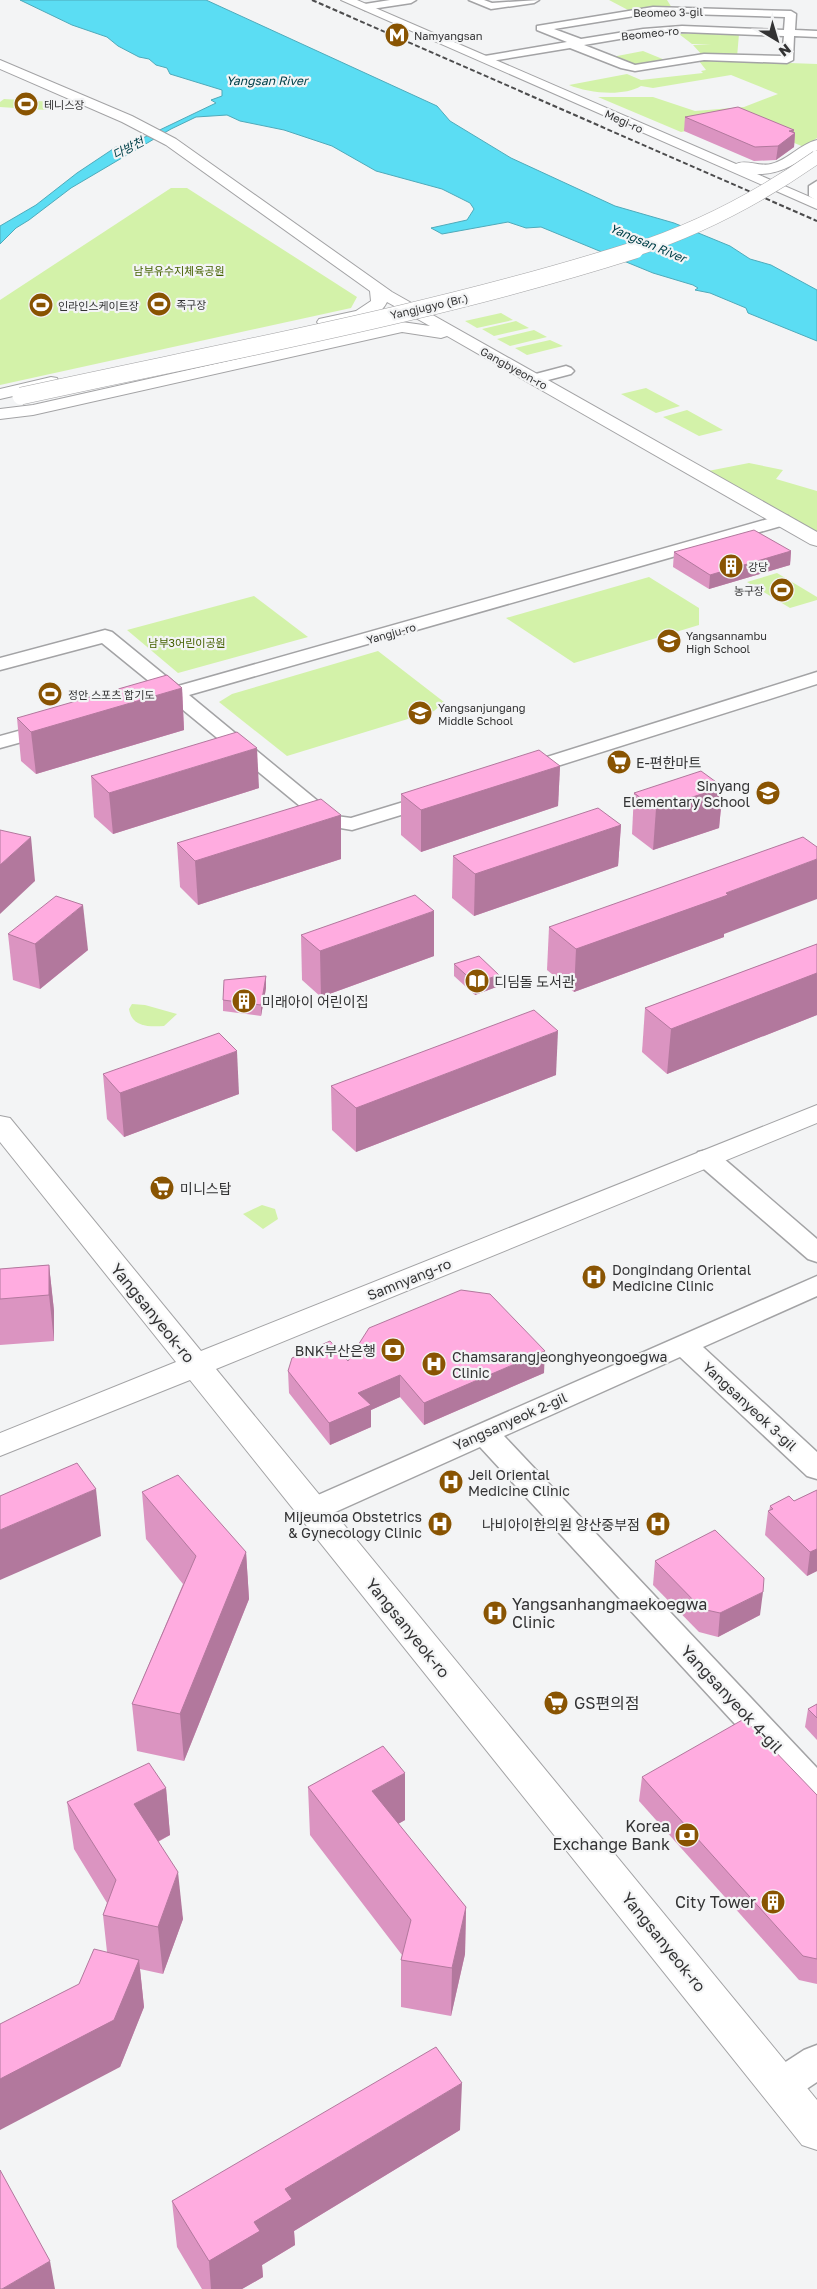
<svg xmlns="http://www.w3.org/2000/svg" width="817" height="2289" viewBox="0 0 817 2289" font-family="'Golos Text','Noto Sans KR',sans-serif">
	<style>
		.green { fill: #d3f2a9 }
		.water { fill: #5bddf3; stroke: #4faaba }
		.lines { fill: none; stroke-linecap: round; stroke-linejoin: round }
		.street-casing { stroke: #a3a3a5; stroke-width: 3 }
		.secondary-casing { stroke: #a3a3a5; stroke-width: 2 }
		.street { fill: #fff; fill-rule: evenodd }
		.secondary { fill: #fff; fill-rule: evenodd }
		.rail { stroke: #4c4c4d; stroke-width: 2; stroke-dasharray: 5 2.5; stroke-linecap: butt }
		.secondary-bridge-far1-casing { stroke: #a3a3a5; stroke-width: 14; stroke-linecap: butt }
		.secondary-bridge-casing { stroke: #a3a3a5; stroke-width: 18; stroke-linecap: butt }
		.secondary-bridge-far1 { stroke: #fff; stroke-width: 13 }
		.secondary-bridge { stroke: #fff; stroke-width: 17 }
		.wall { fill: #db94c1 }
		.shaded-wall { fill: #b2789d }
		.building { fill: #fface0; stroke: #b2789d }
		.labels { text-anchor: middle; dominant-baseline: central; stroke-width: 4.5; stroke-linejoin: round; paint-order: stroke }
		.far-street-label { font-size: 11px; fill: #333334; stroke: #f3f4f5 }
		.far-poi-label { font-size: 11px; fill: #333334; stroke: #f3f4f5; text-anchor: start }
		.far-park-label { font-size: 11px; fill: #456100; stroke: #f3f4f5 }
		.far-water-label { font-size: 12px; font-style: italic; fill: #014049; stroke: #f3f4f5 }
		.poi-label { font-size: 14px; fill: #333334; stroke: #f3f4f5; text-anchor: start }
		.street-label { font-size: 14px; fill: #333334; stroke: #f3f4f5 }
		.near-street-label { font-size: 16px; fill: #333334; stroke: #f3f4f5 }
		.near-poi-label { font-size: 16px; fill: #333334; stroke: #f3f4f5; text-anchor: start }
	</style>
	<rect width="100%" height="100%" fill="#f3f4f5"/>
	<g class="green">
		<path d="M609 0H667L672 8 628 10Z"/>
		<path d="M701 33 739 34 737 57 703 56 693 45 711 44H692L679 34Z"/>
		<path d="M643 51 665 60 631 65 612 57Z"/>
		<path d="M710 60 817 64V138L804 147 738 120 681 132 598 97H653L695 111 744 107 778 94 731 75 653 88 641 86C623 97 588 93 569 85L627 74 641 80 703 73 701 71 706 70 699 61Z"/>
		<path d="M4 99 54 102 46 110 0 107V102Z"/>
		<path d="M171 188H187L357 297 351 308 0 385V300Z"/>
		<path d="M501 313 513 320 477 328 465 321Z"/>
		<path d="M516 321 529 328 494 336 482 329Z"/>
		<path d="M534 330 547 337 510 346 497 339Z"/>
		<path d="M550 340 563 346 527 355 515 348Z"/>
		<path d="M646 388 680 406 656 413 621 394Z"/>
		<path d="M687 410 723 430 699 436 663 417Z"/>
		<path d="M749 463 783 470 776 479 817 491V532L708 471Z"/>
		<path d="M777 573 817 597V600L790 608 747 582Z"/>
		<path d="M649 577 699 608V625L574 663 506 618Z"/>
		<path d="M254 596 308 637 178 673 127 630Z"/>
		<path d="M378 651 444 702 434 711 287 756 219 702 232 694Z"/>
		<path d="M132 1004 145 1005 177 1014 164 1026C148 1027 132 1027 129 1009Z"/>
		<path d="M262 1205 275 1209 278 1219 263 1229 243 1214Z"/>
	</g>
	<path class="water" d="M20 0H206L437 106 450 121 511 158 615 206 674 223 730 246 750 259 771 265 817 290V341L748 313 746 308 710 293 695 290 698 288 693 285 653 273 541 227 526 228 508 222 442 234 431 228 467 220 474 209 470 203 442 189 376 171 332 146 284 130 240 121 227 115 196 117 171 129 71 188 29 220 16 228 0 244V226L36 205 77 173 116 147 145 137 216 103 211 100 222 96V90L170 74 167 68 156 65 149 59 139 57 118 46 107 37 72 25Z"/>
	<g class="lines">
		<defs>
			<g id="street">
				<path d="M390 0H416L411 3 365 10 360 7 365 4Z"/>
				<path d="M469 0H484L492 3 539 0 534 3 491 9Z"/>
				<path d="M653 7 791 11 796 14 795 30 817 31V37L794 36 793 60 787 63 704 60 635 71 621 68 570 48 485 62 479 59 485 56 567 42 537 30V26ZM653 13 785 17 784 30 682 26 643 29 581 39 554 29ZM682 32 784 36 782 56 704 54 635 65 584 45 643 35Z"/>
				<path d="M817 181V201L809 196V186Z"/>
				<path d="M566 366 571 368 574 371 571 374 533 384 525 379 528 376Z"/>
				<path d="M782 515 788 516 791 520 788 524 189 695 336 816 351 818 433 793 440 795 443 799 440 803 352 830 323 825 171 700 162 703 155 701 152 697 155 693 161 691 102 643 0 670V658L105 630 112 632 178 686Z"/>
				<path d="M817 672V684L529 775 522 777 515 775 512 771 515 767Z"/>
				<path d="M51 722 58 724 61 728 58 732 0 748V736Z"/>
				<path d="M707 1150 716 1152 817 1239V1262L808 1259 698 1164 694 1158 698 1152Z"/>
				<path d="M817 1276V1296L703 1347 817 1452V1479L807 1476 680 1357 504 1436 817 1768V1804L805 1800 480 1447 322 1518 312 1521 302 1518 297 1510 302 1502Z"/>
				<path d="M817 2045V2082L793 2098 780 2103 767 2098 762 2086 767 2074 804 2050Z"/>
			</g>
			<g id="secondary">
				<path d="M341 0H357L736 164C745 159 760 167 771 164 788 160 800 144 817 140V150C799 162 780 175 757 174L817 200V209Z"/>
				<path d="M0 60 132 116 176 139 392 292 817 532V546L810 544 447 336 441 338 402 332 33 415 0 419V409L33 405 402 322 430 326 387 302C378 322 344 323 325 327L319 325 317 322 319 319 356 311 371 301 370 291 166 145 122 122 0 69Z"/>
				<path d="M51 377 57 378 59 382 57 386 0 399V389Z"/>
				<path d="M817 1105V1123L216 1369 817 2100V2150L802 2145 190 1380 0 1456V1433L176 1362 0 1142V1116L10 1118 201 1351Z"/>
			</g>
		</defs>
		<use href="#street" class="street-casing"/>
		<use href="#secondary" class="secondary-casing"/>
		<use href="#street" class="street"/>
		<use href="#secondary" class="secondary"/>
		<path class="rail" d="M312 0 817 221"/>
		<defs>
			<path id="secondary-bridge-far1" d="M631 251C697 230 760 197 817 157"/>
			<path id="secondary-bridge" d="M21 396C226 351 434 314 635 250"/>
		</defs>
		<use href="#secondary-bridge-far1" class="secondary-bridge-far1-casing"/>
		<use href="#secondary-bridge" class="secondary-bridge-casing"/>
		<use href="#secondary-bridge-far1" class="secondary-bridge-far1"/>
		<use href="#secondary-bridge" class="secondary-bridge"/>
	</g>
	<g class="wall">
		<path d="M685 117 794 132 795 133 794 147 776 160 754 161 684 131Z"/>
		<path d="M791 551 790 565 709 589 673 567 674 552Z"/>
		<path d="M182 688 184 730 36 774 21 761 17 718Z"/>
		<path d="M560 766 558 806 421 852 401 835V794Z"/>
		<path d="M91 776 259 788 113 834 94 817Z"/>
		<path d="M723 787 719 828 653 850 632 834 634 793Z"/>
		<path d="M341 815V859L198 905 180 887 177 843Z"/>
		<path d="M621 825 618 866 474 916 452 898 453 856Z"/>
		<path d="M549 927 724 934V937L574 992 547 970Z"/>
		<path d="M8 934 88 950 40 989 13 980Z"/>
		<path d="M301 935 434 956 321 997 302 980Z"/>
		<path d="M817 944V1015L667 1074 642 1052 645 1008Z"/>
		<path d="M454 964 499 986 475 995 454 976Z"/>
		<path d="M266 976V988L261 1016 223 1011V1000Z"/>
		<path d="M103 1074 239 1094 124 1137 107 1119Z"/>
		<path d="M556 1075 356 1152 332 1130 331 1086Z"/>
		<path d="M49 1265 54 1311V1341L0 1345V1269Z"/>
		<path d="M348 1361 544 1373 424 1425 400 1397 371 1410V1427L330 1445 289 1393 288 1371Z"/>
		<path d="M817 1490V1571L807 1576 765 1535 768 1511H769L770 1506 794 1501Z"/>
		<path d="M142 1492 246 1552 249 1599 184 1761 137 1751 132 1704 183 1584 146 1539Z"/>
		<path d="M655 1561 760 1615 718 1637 699 1632 653 1585Z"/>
		<path d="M817 1704V1740L805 1727 808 1709Z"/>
		<path d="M642 1777 817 1795V1984L799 1980 639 1801Z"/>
		<path d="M308 1787 405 1820 398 1824 466 1907 465 1954 451 2016 401 2007V1960L402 1955 310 1835Z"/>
		<path d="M166 1788 170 1835 158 1842 183 1919 163 1974 140 1969 144 2007 120 2067 79 1984 107 1952 103 1915 107 1903 74 1849 67 1802Z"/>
		<path d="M460 2130 294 2231 295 2245 262 2265 263 2277 242 2289H202L177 2247 172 2201Z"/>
	</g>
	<g class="shaded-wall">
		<path d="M794 130 793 134 795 133 794 147 776 160 778 146 789 131Z"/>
		<path d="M791 551 790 565 709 589 710 575Z"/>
		<path d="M182 688 184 730 36 774 31 732Z"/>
		<path d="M257 748 259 788 113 834 109 793Z"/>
		<path d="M560 766 558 806 421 852V810Z"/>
		<path d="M723 787 719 828 653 850 656 809Z"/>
		<path d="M341 815V859L198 905 195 861Z"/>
		<path d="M621 825 618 866 474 916 475 874Z"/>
		<path d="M31 837 35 881 0 914V865Z"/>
		<path d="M817 859V899L724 934V937L574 992 576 949Z"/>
		<path d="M83 905 88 950 40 989 35 944Z"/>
		<path d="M434 911V956L321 997 320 951Z"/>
		<path d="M817 973V1015L667 1074 671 1029Z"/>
		<path d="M499 975V986L475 995V983Z"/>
		<path d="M266 976V988L261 1016V1005Z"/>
		<path d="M558 1031 556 1075 356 1152V1108Z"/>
		<path d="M237 1051 239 1094 124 1137 120 1093Z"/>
		<path d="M49 1265 54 1311V1341L49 1295Z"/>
		<path d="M545 1351 544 1373 424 1425V1403Z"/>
		<path d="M400 1375V1397L371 1410V1427L330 1445 329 1423 358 1393Z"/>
		<path d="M96 1489 101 1536 0 1580V1530Z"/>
		<path d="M817 1549V1571L807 1576 810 1552Z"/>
		<path d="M246 1552 249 1599 184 1761 180 1714Z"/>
		<path d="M763 1592 760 1615 718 1637 720 1613Z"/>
		<path d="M405 1773V1820L373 1838 372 1791Z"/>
		<path d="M166 1788 170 1835 139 1851 134 1804Z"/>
		<path d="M178 1872 183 1919 163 1974 158 1927Z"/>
		<path d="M466 1907 465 1954 451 2016 452 1968Z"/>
		<path d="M139 1960 144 2007 120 2067 0 2130V2079Z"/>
		<path d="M462 2083 460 2130 294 2231 295 2245 262 2265 263 2277 242 2289H211L209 2261 254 2222 285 2189Z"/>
		<path d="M50 2261 55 2289H2Z"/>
	</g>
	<g class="building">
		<path d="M738 107 794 130 789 131 795 133 778 146 755 147 685 117Z"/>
		<path d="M754 530 791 551 710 575 674 552Z"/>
		<path d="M167 675 182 688 31 732 17 718Z"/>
		<path d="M237 732 257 748 109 793 91 776Z"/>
		<path d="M539 750 560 766 421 810 401 794Z"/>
		<path d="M701 771 723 787 656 809 634 793Z"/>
		<path d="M321 799 341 815 195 861 177 843Z"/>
		<path d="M598 808 621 825 475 874 453 856Z"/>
		<path d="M0 830 31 837 0 865Z"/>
		<path d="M803 837 817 847V859L726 893 728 895 576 949 549 927Z"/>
		<path d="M415 895 434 911 320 951 301 935Z"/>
		<path d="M56 896 83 905 35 944 8 934Z"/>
		<path d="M817 944V973L671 1029 645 1008Z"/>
		<path d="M479 956 499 975 475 983 454 964Z"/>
		<path d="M266 976 261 1005 223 1000 224 980Z"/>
		<path d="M534 1010 558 1031 356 1108 331 1086Z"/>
		<path d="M219 1033 237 1051 120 1093 103 1074Z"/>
		<path d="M49 1265V1295L0 1299V1269Z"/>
		<path d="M461 1290 490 1294 545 1351 424 1403 400 1375 358 1393 371 1405 329 1423 288 1371 292 1358 330 1341 348 1361 369 1328Z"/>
		<path d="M77 1463 96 1489 0 1530V1496Z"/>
		<path d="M178 1475 246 1552 180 1714 132 1704 196 1556 142 1492Z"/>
		<path d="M817 1490V1549L810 1552 768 1511 773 1509 770 1506 789 1496 794 1501Z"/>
		<path d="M715 1530 764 1578 763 1592 720 1613 702 1609 655 1561Z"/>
		<path d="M817 1704V1718L808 1709Z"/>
		<path d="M744 1719 817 1795V1959L803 1956 642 1777Z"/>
		<path d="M383 1746 405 1773 372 1791 466 1907 452 1968 401 1960 411 1920 308 1787Z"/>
		<path d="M149 1763 166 1788 134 1804 178 1872 158 1927 103 1915 116 1880 67 1802Z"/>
		<path d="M94 1949 139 1960 114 2020 0 2079V2024L79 1984Z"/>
		<path d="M436 2047 462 2083 285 2189 292 2199 254 2222 260 2231 209 2261 172 2201Z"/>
		<path d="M0 2170 50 2261 2 2289H0Z"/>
	</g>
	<defs>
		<symbol id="metro-disc" viewBox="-11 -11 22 22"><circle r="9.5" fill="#895402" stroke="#f3f4f5"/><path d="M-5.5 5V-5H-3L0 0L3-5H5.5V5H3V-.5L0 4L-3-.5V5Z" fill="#fff"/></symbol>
		<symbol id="stadium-disc" viewBox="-11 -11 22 22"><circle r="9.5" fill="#895402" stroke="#f3f4f5"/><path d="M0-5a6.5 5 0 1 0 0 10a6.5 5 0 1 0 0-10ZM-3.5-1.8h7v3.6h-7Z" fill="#fff"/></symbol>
		<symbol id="building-disc" viewBox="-11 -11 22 22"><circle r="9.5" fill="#895402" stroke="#f3f4f5"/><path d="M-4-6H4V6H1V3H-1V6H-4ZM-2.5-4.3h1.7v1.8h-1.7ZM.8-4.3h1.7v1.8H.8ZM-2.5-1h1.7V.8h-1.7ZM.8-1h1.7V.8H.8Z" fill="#fff"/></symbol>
		<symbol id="school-disc" viewBox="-11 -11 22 22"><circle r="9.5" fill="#895402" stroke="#f3f4f5"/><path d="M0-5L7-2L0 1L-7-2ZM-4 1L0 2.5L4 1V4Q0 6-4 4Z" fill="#fff"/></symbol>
		<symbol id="supermarket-disc" viewBox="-11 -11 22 22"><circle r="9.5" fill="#895402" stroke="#f3f4f5"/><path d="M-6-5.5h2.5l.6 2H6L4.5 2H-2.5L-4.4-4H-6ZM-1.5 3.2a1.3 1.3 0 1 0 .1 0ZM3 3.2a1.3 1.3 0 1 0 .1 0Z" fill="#fff"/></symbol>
		<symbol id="library-disc" viewBox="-11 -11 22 22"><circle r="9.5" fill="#895402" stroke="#f3f4f5"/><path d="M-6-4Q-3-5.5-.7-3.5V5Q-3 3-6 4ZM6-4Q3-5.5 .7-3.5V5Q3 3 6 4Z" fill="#fff"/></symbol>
		<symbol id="hospital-disc" viewBox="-11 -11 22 22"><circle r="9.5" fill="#895402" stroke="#f3f4f5"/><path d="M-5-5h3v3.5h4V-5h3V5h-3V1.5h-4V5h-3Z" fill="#fff"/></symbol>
		<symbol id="bank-disc" viewBox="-11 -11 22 22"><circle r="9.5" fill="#895402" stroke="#f3f4f5"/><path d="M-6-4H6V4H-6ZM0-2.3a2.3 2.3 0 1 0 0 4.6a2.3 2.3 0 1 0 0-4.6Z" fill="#fff"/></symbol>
	</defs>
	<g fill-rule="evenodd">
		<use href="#metro-disc" x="383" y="21" width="28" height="28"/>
		<use href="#stadium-disc" x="12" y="90" width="28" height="28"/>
		<use href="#stadium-disc" x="145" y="290" width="28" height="28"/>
		<use href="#stadium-disc" x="27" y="291" width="28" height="28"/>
		<use href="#building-disc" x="717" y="552" width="28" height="28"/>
		<use href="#stadium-disc" x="768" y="576" width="28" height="28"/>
		<use href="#school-disc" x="655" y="627" width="28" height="28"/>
		<use href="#stadium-disc" x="36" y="680" width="28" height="28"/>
		<use href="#school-disc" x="406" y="699" width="28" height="28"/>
		<use href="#supermarket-disc" x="605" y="748" width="28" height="28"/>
		<use href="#school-disc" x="754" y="779" width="28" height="28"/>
		<use href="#library-disc" x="463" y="967" width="28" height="28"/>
		<use href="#building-disc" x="230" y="987" width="28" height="28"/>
		<use href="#supermarket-disc" x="148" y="1174" width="28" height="28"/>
		<use href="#hospital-disc" x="580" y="1263" width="28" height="28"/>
		<use href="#bank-disc" x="379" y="1336" width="28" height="28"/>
		<use href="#hospital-disc" x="420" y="1350" width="28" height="28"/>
		<use href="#hospital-disc" x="437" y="1468" width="28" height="28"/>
		<use href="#hospital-disc" x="426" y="1510" width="28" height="28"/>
		<use href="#hospital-disc" x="644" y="1510" width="28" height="28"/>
		<use href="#hospital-disc" x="481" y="1599" width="28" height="28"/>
		<use href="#supermarket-disc" x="542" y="1689" width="28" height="28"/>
		<use href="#bank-disc" x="673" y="1821" width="28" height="28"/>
		<use href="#building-disc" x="759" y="1888" width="28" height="28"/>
	</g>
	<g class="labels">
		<g class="far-street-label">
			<text transform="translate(668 12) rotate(-1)">Beomeo 3-gil</text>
			<text transform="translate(650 33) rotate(-6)">Beomeo-ro</text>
			<text transform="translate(624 121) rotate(24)">Megi-ro</text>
			<text transform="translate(429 306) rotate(-13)">Yangjugyo (Br.)</text>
			<text transform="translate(514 368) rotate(29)">Gangbyeon-ro</text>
			<text transform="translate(391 633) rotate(-16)">Yangju-ro</text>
		</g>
		<g class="far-poi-label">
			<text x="414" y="35">Namyangsan</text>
			<text x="44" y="104">테니스장</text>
			<text x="176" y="304">족구장</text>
			<text x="58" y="305">인라인스케이트장</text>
			<text x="748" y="566">강당</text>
			<text x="764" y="590" text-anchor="end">농구장</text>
			<text x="686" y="635">Yangsannambu<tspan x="686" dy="13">High School</tspan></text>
			<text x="68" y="694">정안 스포츠 합기도</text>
			<text x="438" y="707">Yangsanjungang<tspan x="438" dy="13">Middle School</tspan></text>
		</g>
		<g class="far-park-label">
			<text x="179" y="270">남부유수지체육공원</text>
			<text x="187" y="642">남부3어린이공원</text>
		</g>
		<g class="far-water-label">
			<text x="267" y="80">Yangsan River</text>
			<text transform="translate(128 148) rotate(-27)">다방천</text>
			<text transform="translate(648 243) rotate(23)">Yangsan River</text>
		</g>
		<g class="poi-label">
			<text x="636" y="762">E-편한마트</text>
			<text x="750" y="785" text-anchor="end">Sinyang<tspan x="750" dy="16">Elementary School</tspan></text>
			<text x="494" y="981">디딤돌 도서관</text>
			<text x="262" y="1001">미래아이 어린이집</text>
			<text x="180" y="1188">미니스탑</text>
			<text x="612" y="1269">Dongindang Oriental<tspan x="612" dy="16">Medicine Clinic</tspan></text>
			<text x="376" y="1350" text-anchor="end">BNK부산은행</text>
			<text x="452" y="1356">Chamsarangjeonghyeongoegwa<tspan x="452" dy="16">Clinic</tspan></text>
			<text x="468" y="1474">Jeil Oriental<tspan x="468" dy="16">Medicine Clinic</tspan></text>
			<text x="422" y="1516" text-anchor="end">Mijeumoa Obstetrics<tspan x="422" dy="16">&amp; Gynecology Clinic</tspan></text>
			<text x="640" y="1524" text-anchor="end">나비아이한의원 양산중부점</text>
		</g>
		<g class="street-label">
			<text transform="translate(409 1279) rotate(-22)">Samnyang-ro</text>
			<text transform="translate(750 1406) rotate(43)">Yangsanyeok 3-gil</text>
			<text transform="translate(510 1421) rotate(-24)">Yangsanyeok 2-gil</text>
		</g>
		<g class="near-street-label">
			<text transform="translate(153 1313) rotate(51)">Yangsanyeok-ro</text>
			<text transform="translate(408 1628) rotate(51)">Yangsanyeok-ro</text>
			<text transform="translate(732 1699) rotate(47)">Yangsanyeok 4-gil</text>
			<text transform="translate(664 1942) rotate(51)">Yangsanyeok-ro</text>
		</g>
		<g class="near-poi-label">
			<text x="512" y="1604">Yangsanhangmaekoegwa<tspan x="512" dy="18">Clinic</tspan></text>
			<text x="574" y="1703">GS편의점</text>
			<text x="670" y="1826" text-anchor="end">Korea<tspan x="670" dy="18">Exchange Bank</tspan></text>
			<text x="756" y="1902" text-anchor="end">City Tower</text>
		</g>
	</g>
	<g transform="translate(777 40) rotate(142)" stroke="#f3f4f5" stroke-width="4" paint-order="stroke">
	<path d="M0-4L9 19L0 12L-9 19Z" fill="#333334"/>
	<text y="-8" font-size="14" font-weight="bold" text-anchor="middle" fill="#333334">N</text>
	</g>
</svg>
